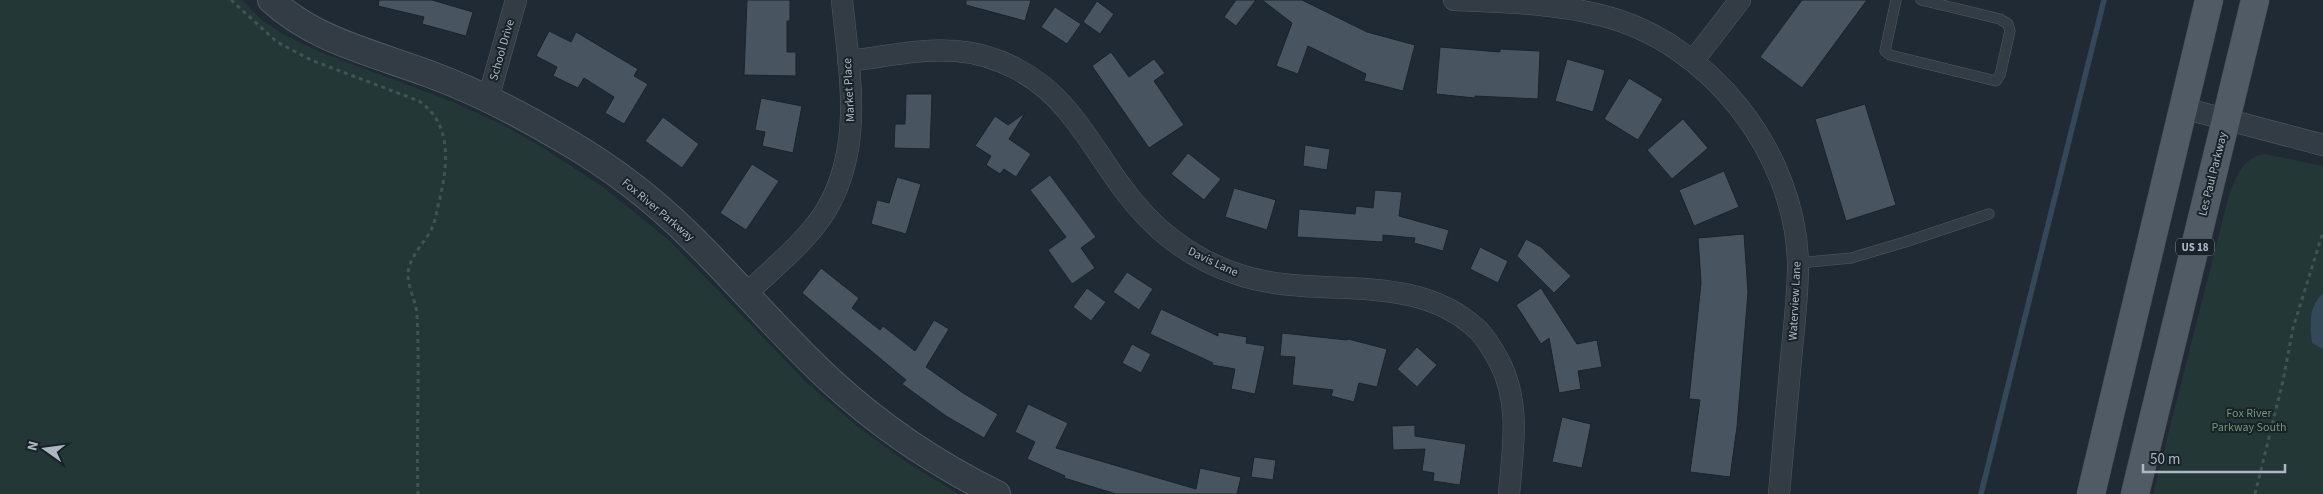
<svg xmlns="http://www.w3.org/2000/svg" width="2323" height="494" viewBox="0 0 2323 494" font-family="'Source Sans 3',sans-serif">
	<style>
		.green { fill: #233736 }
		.water { fill: #34485a }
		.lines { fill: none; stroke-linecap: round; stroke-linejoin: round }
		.stream { stroke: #34485a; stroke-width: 5.5 }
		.building { fill: #485560; stroke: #1b232b }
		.service-casing { stroke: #515a63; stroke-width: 11 }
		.minor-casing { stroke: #515a63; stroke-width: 22 }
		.tertiary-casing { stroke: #515a63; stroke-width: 28 }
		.primary-casing { stroke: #3d454e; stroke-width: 29 }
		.path { stroke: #415454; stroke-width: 3; stroke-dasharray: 4 4; stroke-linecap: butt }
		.service { stroke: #333c45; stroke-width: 10 }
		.minor { stroke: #333c45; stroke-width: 21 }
		.tertiary { stroke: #333c45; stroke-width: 26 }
		.primary { stroke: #515b65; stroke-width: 28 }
		.labels { text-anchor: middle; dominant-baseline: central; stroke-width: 4; stroke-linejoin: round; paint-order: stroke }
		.shield { fill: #192129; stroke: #818a94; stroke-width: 1 }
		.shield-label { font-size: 11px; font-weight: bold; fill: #adb7c2 }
		.street-label { font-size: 12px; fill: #adb7c2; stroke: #192129 }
		.park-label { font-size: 12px; fill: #6f9673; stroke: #192129 }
	</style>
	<rect width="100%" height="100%" fill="#202a34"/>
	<g class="green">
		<path d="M0 0H242L263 21 283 34 320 52 453 102 503 125 542 147 603 187 671 242 808 384 857 426 902 459 958 494H0Z"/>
		<path d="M2265 154 2323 166V494H2153L2229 195C2236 176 2243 157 2265 154Z"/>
	</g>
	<path class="water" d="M2323 294V349L2312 343C2310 325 2308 306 2323 294Z"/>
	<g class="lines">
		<path class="stream" d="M1981 494 2104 0"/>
	</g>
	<g class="building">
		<path d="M379 0H432L473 12 466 36 422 24 424 17 378 6Z"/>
		<path d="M747 0H790V21H787V52H796V76L744 75Z"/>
		<path d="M966 0H1031L1025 21 966 5Z"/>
		<path d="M1236 0H1256L1236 26 1224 17Z"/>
		<path d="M1262 0H1302L1367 32 1415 45 1403 91 1364 81 1366 74 1308 46 1298 74 1276 66 1292 23Z"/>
		<path d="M1802 0H1867L1802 88 1760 57Z"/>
		<path d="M1097 1 1114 14 1100 34 1083 22Z"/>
		<path d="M1055 7 1081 24 1067 44 1041 27Z"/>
		<path d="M549 31 571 42 576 32 638 69 634 76 648 84 624 124 605 113 614 97 584 78 578 88 553 76 557 67 536 56Z"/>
		<path d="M1440 47 1500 52V49L1540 51 1538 99 1475 96V98L1436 94Z"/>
		<path d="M1111 52 1129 77 1154 59 1165 73 1154 81 1184 125 1149 148 1092 66Z"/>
		<path d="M1567 59 1605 70 1593 112 1555 101Z"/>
		<path d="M1629 78 1663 99 1638 140 1604 119Z"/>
		<path d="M906 94H932L930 149 894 148 895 124H905Z"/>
		<path d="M761 98 802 106 793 153 762 146 765 132 755 130Z"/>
		<path d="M1865 104 1896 205 1846 221 1815 119Z"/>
		<path d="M1025 113 1009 139 1031 154 1016 177 1004 169 1000 174 986 165 991 156 975 146 995 116 1008 125Z"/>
		<path d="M663 117 699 144 682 168 645 141Z"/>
		<path d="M1683 119 1708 148 1672 179 1647 150Z"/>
		<path d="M1305 145 1330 149 1327 170 1303 166Z"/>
		<path d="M1188 153 1221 179 1204 200 1171 174Z"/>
		<path d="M752 164 779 181 746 230 720 213Z"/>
		<path d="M1724 171 1739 207 1694 226 1679 190Z"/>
		<path d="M1050 175 1096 237 1081 248 1095 268 1072 284 1048 250 1066 237 1030 190Z"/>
		<path d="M897 177 921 184 906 234 871 224 877 200 889 203Z"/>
		<path d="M1234 188 1276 200 1267 230 1225 217Z"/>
		<path d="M1375 190 1402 192 1399 216 1449 230 1443 251 1414 243 1415 238 1383 235V242L1297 237 1299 209 1355 214 1356 206 1373 208Z"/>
		<path d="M1744 234 1748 292 1737 427 1730 477 1690 472 1700 400 1689 399 1701 283 1698 238Z"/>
		<path d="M1526 239 1541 247 1571 276 1554 293 1517 256Z"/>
		<path d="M1480 247 1508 261 1498 283 1470 269Z"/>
		<path d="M821 268 859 298 852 308 880 330 883 326 915 351 934 320 949 329 926 367 963 393 998 414 984 438 946 416 902 384 906 380 802 293Z"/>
		<path d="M1127 272 1153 289 1139 310 1113 292Z"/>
		<path d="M1087 288 1106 302 1091 321 1073 307Z"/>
		<path d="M1541 288 1577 344 1597 340 1602 367 1578 371 1581 389 1559 393 1549 338 1541 344 1516 305Z"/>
		<path d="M1161 309 1218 336V332L1247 337 1246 343 1265 346 1255 394 1231 389 1235 369 1212 365 1213 363 1150 334Z"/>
		<path d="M1282 333 1347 340 1348 339 1387 349 1377 387 1359 383 1354 402 1331 396 1333 390 1292 385 1295 357 1280 356Z"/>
		<path d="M1132 344 1151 354 1141 373 1122 363Z"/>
		<path d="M1417 347 1437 365 1417 387 1397 369Z"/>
		<path d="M1028 404 1068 423 1056 448 1196 489 1200 468 1241 477 1237 494H1116L1064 478 1065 476 1027 459 1035 442 1015 432Z"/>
		<path d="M1562 417 1591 424 1582 468 1552 462Z"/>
		<path d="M1415 425V436L1466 444 1460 485 1433 481 1434 473 1422 471 1425 449 1393 450 1392 426Z"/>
		<path d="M1254 457 1276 460 1273 480 1251 477Z"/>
	</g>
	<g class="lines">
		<defs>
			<g id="service">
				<path d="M1896 0 1885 51 1890 55 1996 81 2000 75 2010 31 2008 24 2000 19 1921 0"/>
				<path d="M1798 263 1851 258 1905 242 1989 214"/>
			</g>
			<g id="minor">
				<path d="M1454 0C1503 2 1552 3 1600 15 1709 41 1796 153 1798 264 1798 296 1794 327 1791 359 1787 404 1783 449 1779 494"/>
				<path d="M848 61C883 57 921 48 956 51 998 54 1040 77 1066 109 1092 139 1110 175 1136 205 1163 237 1199 262 1240 275 1319 301 1412 268 1478 330 1487 339 1493 350 1499 361 1521 403 1513 448 1509 494"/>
				<path d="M1693 61 1740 0"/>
				<path d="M488 99 516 0"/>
				<path d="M2183 108 2323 145"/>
				<path d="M746 294C773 268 805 243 825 212 865 146 849 72 842 0"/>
			</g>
			<path id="tertiary" d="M271 0C315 41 377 54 432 75 478 92 522 115 564 140 609 166 654 200 691 237 739 284 782 336 831 381 880 426 938 465 997 494"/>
			<g id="primary">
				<path d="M2091 494 2209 0"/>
				<path d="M2135 494 2255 0"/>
			</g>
		</defs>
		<use href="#service" class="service-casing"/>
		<use href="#minor" class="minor-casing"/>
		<use href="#tertiary" class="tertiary-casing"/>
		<use href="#primary" class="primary-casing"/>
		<g class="path">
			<path d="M231 0 277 42 311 60 419 101C452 124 448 163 440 198 437 208 436 219 432 228 425 243 409 256 408 274 408 288 416 301 417 315 420 375 416 434 418 494"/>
			<path d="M2255 494 2283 381 2293 328 2323 232"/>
		</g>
		<use href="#service" class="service"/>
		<use href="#minor" class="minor"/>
		<use href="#tertiary" class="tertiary"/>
		<use href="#primary" class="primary"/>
	</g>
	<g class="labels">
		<rect class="shield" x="2176" y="238.5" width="38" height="17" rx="4"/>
		<g class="shield-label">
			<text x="2195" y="247">US 18</text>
		</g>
		<g class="street-label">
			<text transform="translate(502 50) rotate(-74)">School Drive</text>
			<text transform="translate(849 90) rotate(-93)">Market Place</text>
			<text transform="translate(2213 174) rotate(-76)">Les Paul Parkway</text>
			<text transform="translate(658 210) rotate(40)">Fox River Parkway</text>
			<text transform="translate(1213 262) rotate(25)">Davis Lane</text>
			<text transform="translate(1795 301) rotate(-87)">Waterview Lane</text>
		</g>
		<g class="park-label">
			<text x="2249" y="413">Fox River<tspan x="2249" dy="14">Parkway South</tspan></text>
		</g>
	</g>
	<g transform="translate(45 449) rotate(284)" stroke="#192129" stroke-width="4" paint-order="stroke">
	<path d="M0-4L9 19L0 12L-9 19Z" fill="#adb7c2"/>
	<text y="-8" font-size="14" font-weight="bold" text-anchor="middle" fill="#adb7c2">N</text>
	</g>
	<path d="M2143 464v8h142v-8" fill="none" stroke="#adb7c2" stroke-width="2.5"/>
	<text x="2150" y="464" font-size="15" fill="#adb7c2" stroke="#192129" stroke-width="4" paint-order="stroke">50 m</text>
</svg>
